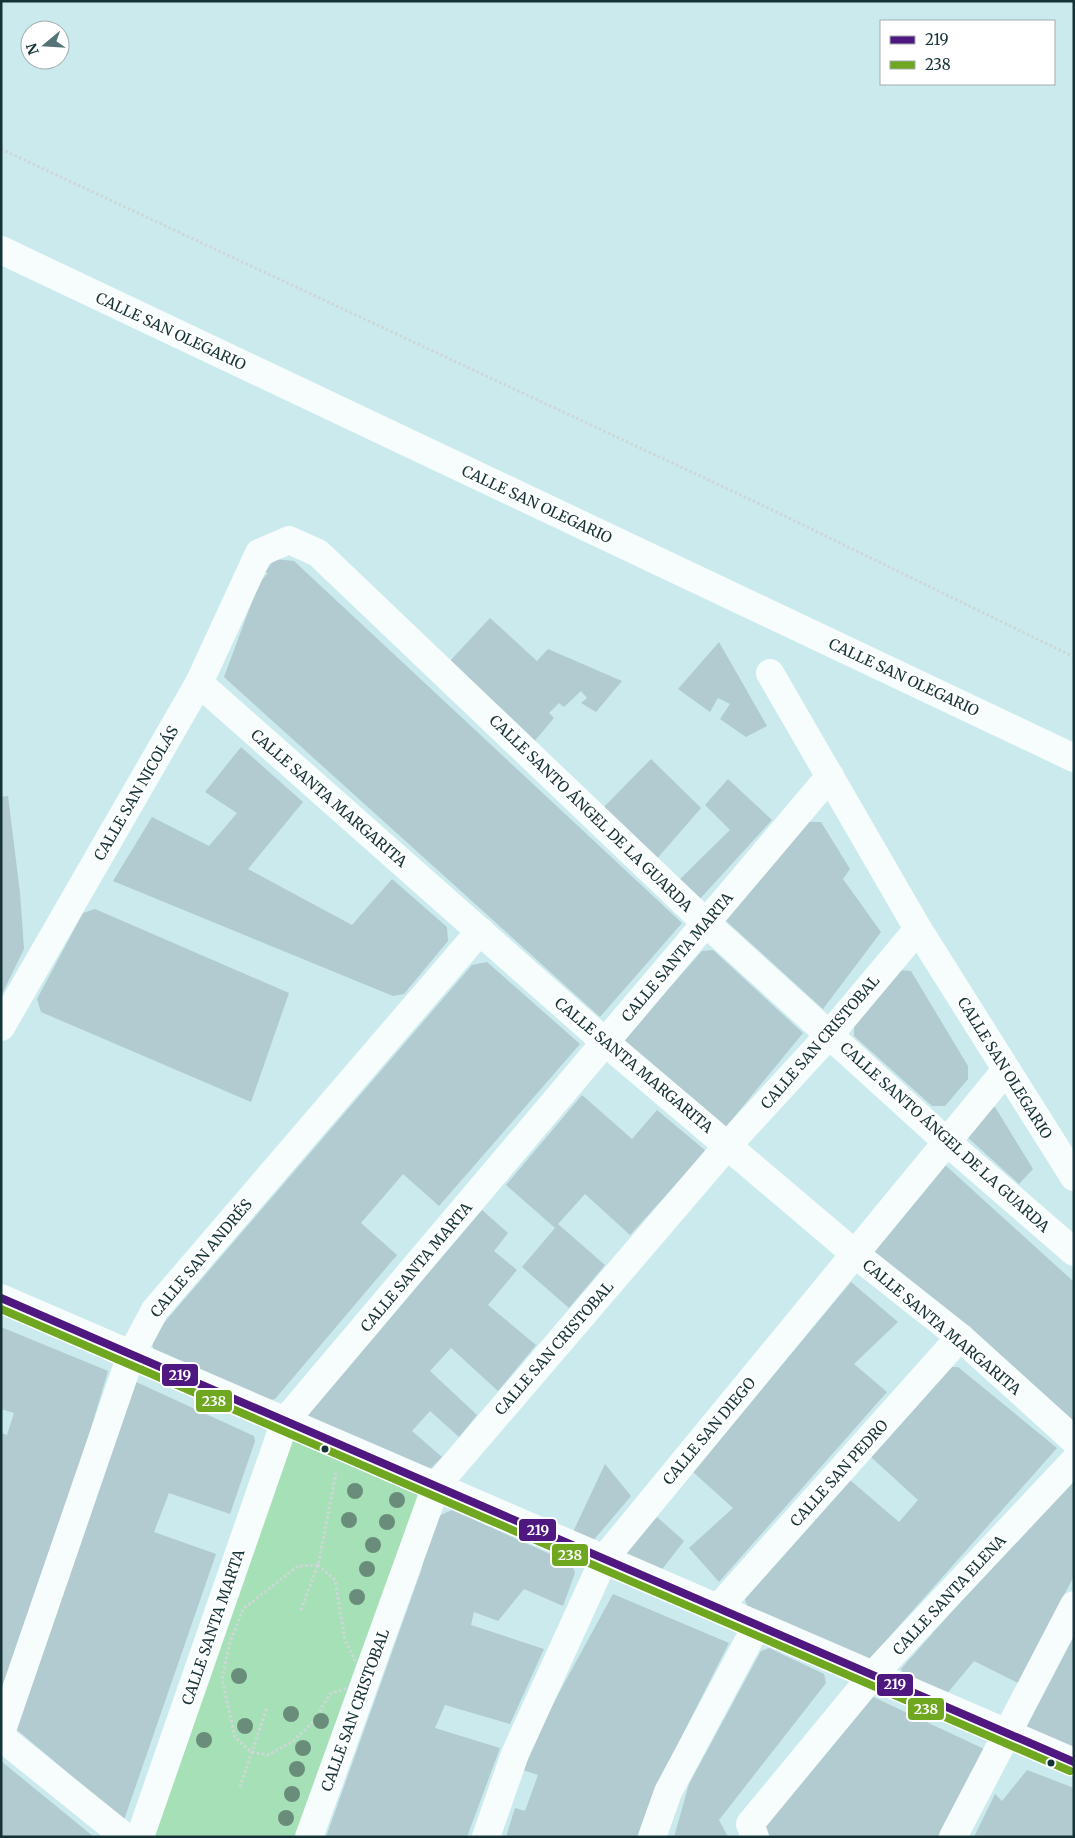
<svg xmlns="http://www.w3.org/2000/svg" width="1075" height="1838" viewBox="0 0 1075 1838" font-family="Merriweather,serif">
	<style>
		.green { fill: #a6e0b7 }
		.building { fill: #b1cbd0 }
		.lines { fill: none; stroke-linecap: round; stroke-linejoin: round }
		.path { stroke: #ced7d8; stroke-width: 3; stroke-dasharray: 2.5 2.5; stroke-linecap: butt }
		.minor { stroke: #f7fcfc; stroke-width: 28 }
		.bus-1-casing { stroke: #fff; stroke-width: 11 }
		.bus-2-casing { stroke: #fff; stroke-width: 11 }
		.bus-1 { stroke: #4f1780; stroke-width: 8 }
		.bus-2 { stroke: #6fa820; stroke-width: 8 }
		.tree { fill: #6a8c7a }
		.bus-dot { fill: #153336; stroke: #fff; stroke-width: 2 }
		.labels { text-anchor: middle; dominant-baseline: central; stroke-width: 4.5; stroke-linejoin: round; paint-order: stroke }
		.street-label { font-size: 15px; fill: #153336; stroke: #fff }
		.line-badge { stroke: #fff; stroke-width: 2 }
		.badge-label { font-size: 14px; text-anchor: middle; font-weight: bold; fill: #fff }
	</style>
	<rect width="100%" height="100%" fill="#cbeaed"/>
	<path class="green" d="M285 1421 436 1486 309 1837H140Z"/>
	<g class="building">
		<path d="M275 559 294 561 682 923 600 1017 224 677 259 583 268 573 265 572Z"/>
		<path d="M490 618 537 661 548 649 622 681 596 712 581 703 587 698 581 691 564 707 559 703 549 713 554 718 533 743 449 662Z"/>
		<path d="M719 642 767 726 746 737 720 719 730 704 718 698 710 712 678 689Z"/>
		<path d="M241 747 303 802 248 869 352 925 392 879 447 927 448 941 404 994 393 996 113 881 152 817 209 846 237 813 205 792Z"/>
		<path d="M651 759 701 808 655 861 601 810Z"/>
		<path d="M728 779 772 820 698 901 678 881 730 830 705 805Z"/>
		<path d="M8 796 20 893 24 949 1 996V797Z"/>
		<path d="M806 822H821L850 869 843 879 881 932 823 1009 724 919Z"/>
		<path d="M95 909 289 993 251 1102 41 1012 37 999 83 913Z"/>
		<path d="M713 950 803 1033 726 1127 623 1040 702 951Z"/>
		<path d="M487 962 580 1044 439 1206 403 1174 361 1223 397 1255 275 1399 265 1401 154 1352 151 1338 472 965Z"/>
		<path d="M899 970 911 971 968 1066V1079L945 1106H932L854 1036V1023Z"/>
		<path d="M582 1095 632 1139 657 1110 706 1151 630 1235 585 1194 558 1224 605 1265 569 1308 522 1267 555 1228 506 1185Z"/>
		<path d="M995 1107 1033 1169 1019 1184 966 1136 989 1109Z"/>
		<path d="M943 1163 1074 1282V1423L872 1252Z"/>
		<path d="M482 1210 508 1233 494 1251 517 1270 488 1305 536 1345 498 1391 451 1348 430 1371 477 1415 459 1437 430 1411 412 1431 442 1457 430 1469 308 1417 307 1413Z"/>
		<path d="M851 1282 898 1322 854 1364 887 1392 719 1582 689 1548 733 1508 693 1472Z"/>
		<path d="M1 1327 108 1371 27 1644 1 1720V1433L7 1435 14 1413 1 1409Z"/>
		<path d="M952 1367H958L1057 1448 867 1662 748 1609 745 1599 850 1480 899 1522 918 1500 871 1457Z"/>
		<path d="M134 1381 254 1436 255 1441 230 1514 169 1493 154 1532 216 1554 124 1820 16 1729Z"/>
		<path d="M605 1464 631 1496 592 1542 573 1532Z"/>
		<path d="M1074 1473V1576L1018 1683 974 1661 945 1696 905 1679 901 1669Z"/>
		<path d="M452 1510 572 1564 575 1573 563 1606 524 1589 498 1621 474 1612 471 1625 544 1649 510 1724 445 1705 435 1728 500 1748 467 1837H326L421 1571 434 1518Z"/>
		<path d="M657 1517 684 1541 660 1572 627 1557 625 1549Z"/>
		<path d="M613 1594 729 1643 685 1730 663 1777 642 1837H506L515 1808 525 1811 538 1775 523 1770 536 1735Z"/>
		<path d="M1074 1636V1755L1030 1735 1027 1726Z"/>
		<path d="M769 1648 824 1674 826 1683 719 1820 728 1837H674L689 1784 761 1651Z"/>
		<path d="M867 1694 984 1749 941 1837H764L766 1818Z"/>
		<path d="M1 1761 94 1837H1Z"/>
		<path d="M1027 1770 1074 1788V1837H974L995 1794 1002 1801Z"/>
	</g>
	<g class="lines">
		<g class="path">
			<path d="M1 149 762 505 1074 657"/>
			<path d="M318 1565 335 1580 345 1640 365 1682 330 1694 313 1722 292 1742 268 1755 251 1752 235 1737 222 1679 229 1645 243 1609 298 1566Z"/>
			<path d="M301 1610 318 1565 336 1473"/>
			<path d="M240 1787 267 1707"/>
		</g>
		<g class="minor">
			<path d="M1 250 1074 758"/>
			<path d="M770 673 918 929 1074 1177"/>
			<path d="M199 683 605 1042 855 1254 960 1337 1074 1440"/>
			<path d="M1 1027 199 683 259 553 289 540 318 553 706 923 947 1142 1074 1252"/>
			<path d="M1 1298 1074 1762"/>
			<path d="M718 1608 960 1337"/>
			<path d="M1 1733 131 1355 155 1310 480 931"/>
			<path d="M1 1737 125 1837"/>
			<path d="M140 1837 285 1421 830 776"/>
			<path d="M309 1837 436 1486 728 1145 830 1034 918 929"/>
			<path d="M486 1837 515 1754 604 1559 1006 1070"/>
			<path d="M652 1837 668 1792 757 1625"/>
			<path d="M755 1837 750 1824 873 1675 1074 1461"/>
			<path d="M953 1837 1074 1605"/>
		</g>
		<defs>
			<path id="bus-1" d="M1 1298 1074 1762"/>
			<path id="bus-2" d="M1 1309 1070 1771"/>
		</defs>
		<use href="#bus-1" class="bus-1-casing"/>
		<use href="#bus-2" class="bus-2-casing"/>
		<use href="#bus-1" class="bus-1"/>
		<use href="#bus-2" class="bus-2"/>
	</g>
	<g class="tree">
		<circle cx="355" cy="1491" r="8"/>
		<circle cx="397" cy="1500" r="8"/>
		<circle cx="349" cy="1520" r="8"/>
		<circle cx="387" cy="1522" r="8"/>
		<circle cx="373" cy="1545" r="8"/>
		<circle cx="367" cy="1569" r="8"/>
		<circle cx="357" cy="1597" r="8"/>
		<circle cx="239" cy="1676" r="8"/>
		<circle cx="291" cy="1714" r="8"/>
		<circle cx="321" cy="1721" r="8"/>
		<circle cx="245" cy="1726" r="8"/>
		<circle cx="204" cy="1740" r="8"/>
		<circle cx="303" cy="1748" r="8"/>
		<circle cx="297" cy="1769" r="8"/>
		<circle cx="292" cy="1794" r="8"/>
		<circle cx="286" cy="1818" r="8"/>
	</g>
	<g class="bus-dot">
		<circle cx="325" cy="1449" r="4.5"/>
		<circle cx="1051" cy="1763" r="4.5"/>
	</g>
	<g class="labels">
		<g class="street-label">
			<text transform="translate(171 331) rotate(25)">CALLE SAN OLEGARIO</text>
			<text transform="translate(537 504) rotate(25)">CALLE SAN OLEGARIO</text>
			<text transform="translate(904 677) rotate(25)">CALLE SAN OLEGARIO</text>
			<text transform="translate(136 793) rotate(-60)">CALLE SAN NICOLÁS</text>
			<text transform="translate(329 798) rotate(41)">CALLE SANTA MARGARITA</text>
			<text transform="translate(591 813) rotate(44)">CALLE SANTO ÁNGEL DE LA GUARDA</text>
			<text transform="translate(677 957) rotate(-50)">CALLE SANTA MARTA</text>
			<text transform="translate(820 1042) rotate(-49)">CALLE SAN CRISTOBAL</text>
			<text transform="translate(634 1065) rotate(40)">CALLE SANTA MARGARITA</text>
			<text transform="translate(1005 1068) rotate(58)">CALLE SAN OLEGARIO</text>
			<text transform="translate(945 1137) rotate(42)">CALLE SANTO ÁNGEL DE LA GUARDA</text>
			<text transform="translate(201 1258) rotate(-50)">CALLE SAN ANDRÉS</text>
			<text transform="translate(416 1267) rotate(-50)">CALLE SANTA MARTA</text>
			<text transform="translate(942 1327) rotate(40)">CALLE SANTA MARGARITA</text>
			<text transform="translate(554 1348) rotate(-49)">CALLE SAN CRISTOBAL</text>
			<text transform="translate(709 1431) rotate(-50)">CALLE SAN DIEGO</text>
			<text transform="translate(839 1473) rotate(-48)">CALLE SAN PEDRO</text>
			<text transform="translate(949 1595) rotate(-47)">CALLE SANTA ELENA</text>
			<text transform="translate(213 1627) rotate(-71)">CALLE SANTA MARTA</text>
			<text transform="translate(355 1710) rotate(-70)">CALLE SAN CRISTOBAL</text>
		</g>
	</g>
	<g class="line-badge">
		<rect x="161" y="1363" width="38" height="24" rx="5" fill="#4f1780"/>
		<rect x="195" y="1389" width="38" height="24" rx="5" fill="#6fa820"/>
		<rect x="518" y="1518" width="39" height="24" rx="5" fill="#4f1780"/>
		<rect x="551" y="1543" width="38" height="24" rx="5" fill="#6fa820"/>
		<rect x="876" y="1673" width="38" height="24" rx="5" fill="#4f1780"/>
		<rect x="907" y="1697" width="38" height="24" rx="5" fill="#6fa820"/>
	</g>
	<g class="badge-label">
		<text x="180" y="1380">219</text>
		<text x="214" y="1406">238</text>
		<text x="538" y="1535">219</text>
		<text x="570" y="1560">238</text>
		<text x="895" y="1689">219</text>
		<text x="926" y="1714">238</text>
	</g>
	<rect width="1075" height="1838" fill="none" stroke="#153336" stroke-width="5"/>
	<rect x="880" y="20" width="175" height="65" fill="#ffffff" stroke="#a1adaf"/>
	<rect x="890" y="36" width="25" height="8" fill="#4f1780" stroke="#a1adaf"/>
	<text x="925" y="45" font-size="15" fill="#153336">219</text>
	<rect x="890" y="61" width="25" height="8" fill="#6fa820" stroke="#a1adaf"/>
	<text x="925" y="70" font-size="15" fill="#153336">238</text>
	<g transform="translate(45 45) rotate(252)"><circle r="24" fill="#ffffff" stroke="#a1adaf"/>
	<path d="M0-4L9 19L0 12L-9 19Z" fill="#557376"/>
	<text y="-8" font-size="14" font-weight="bold" text-anchor="middle" fill="#153336">N</text>
	</g>
</svg>
